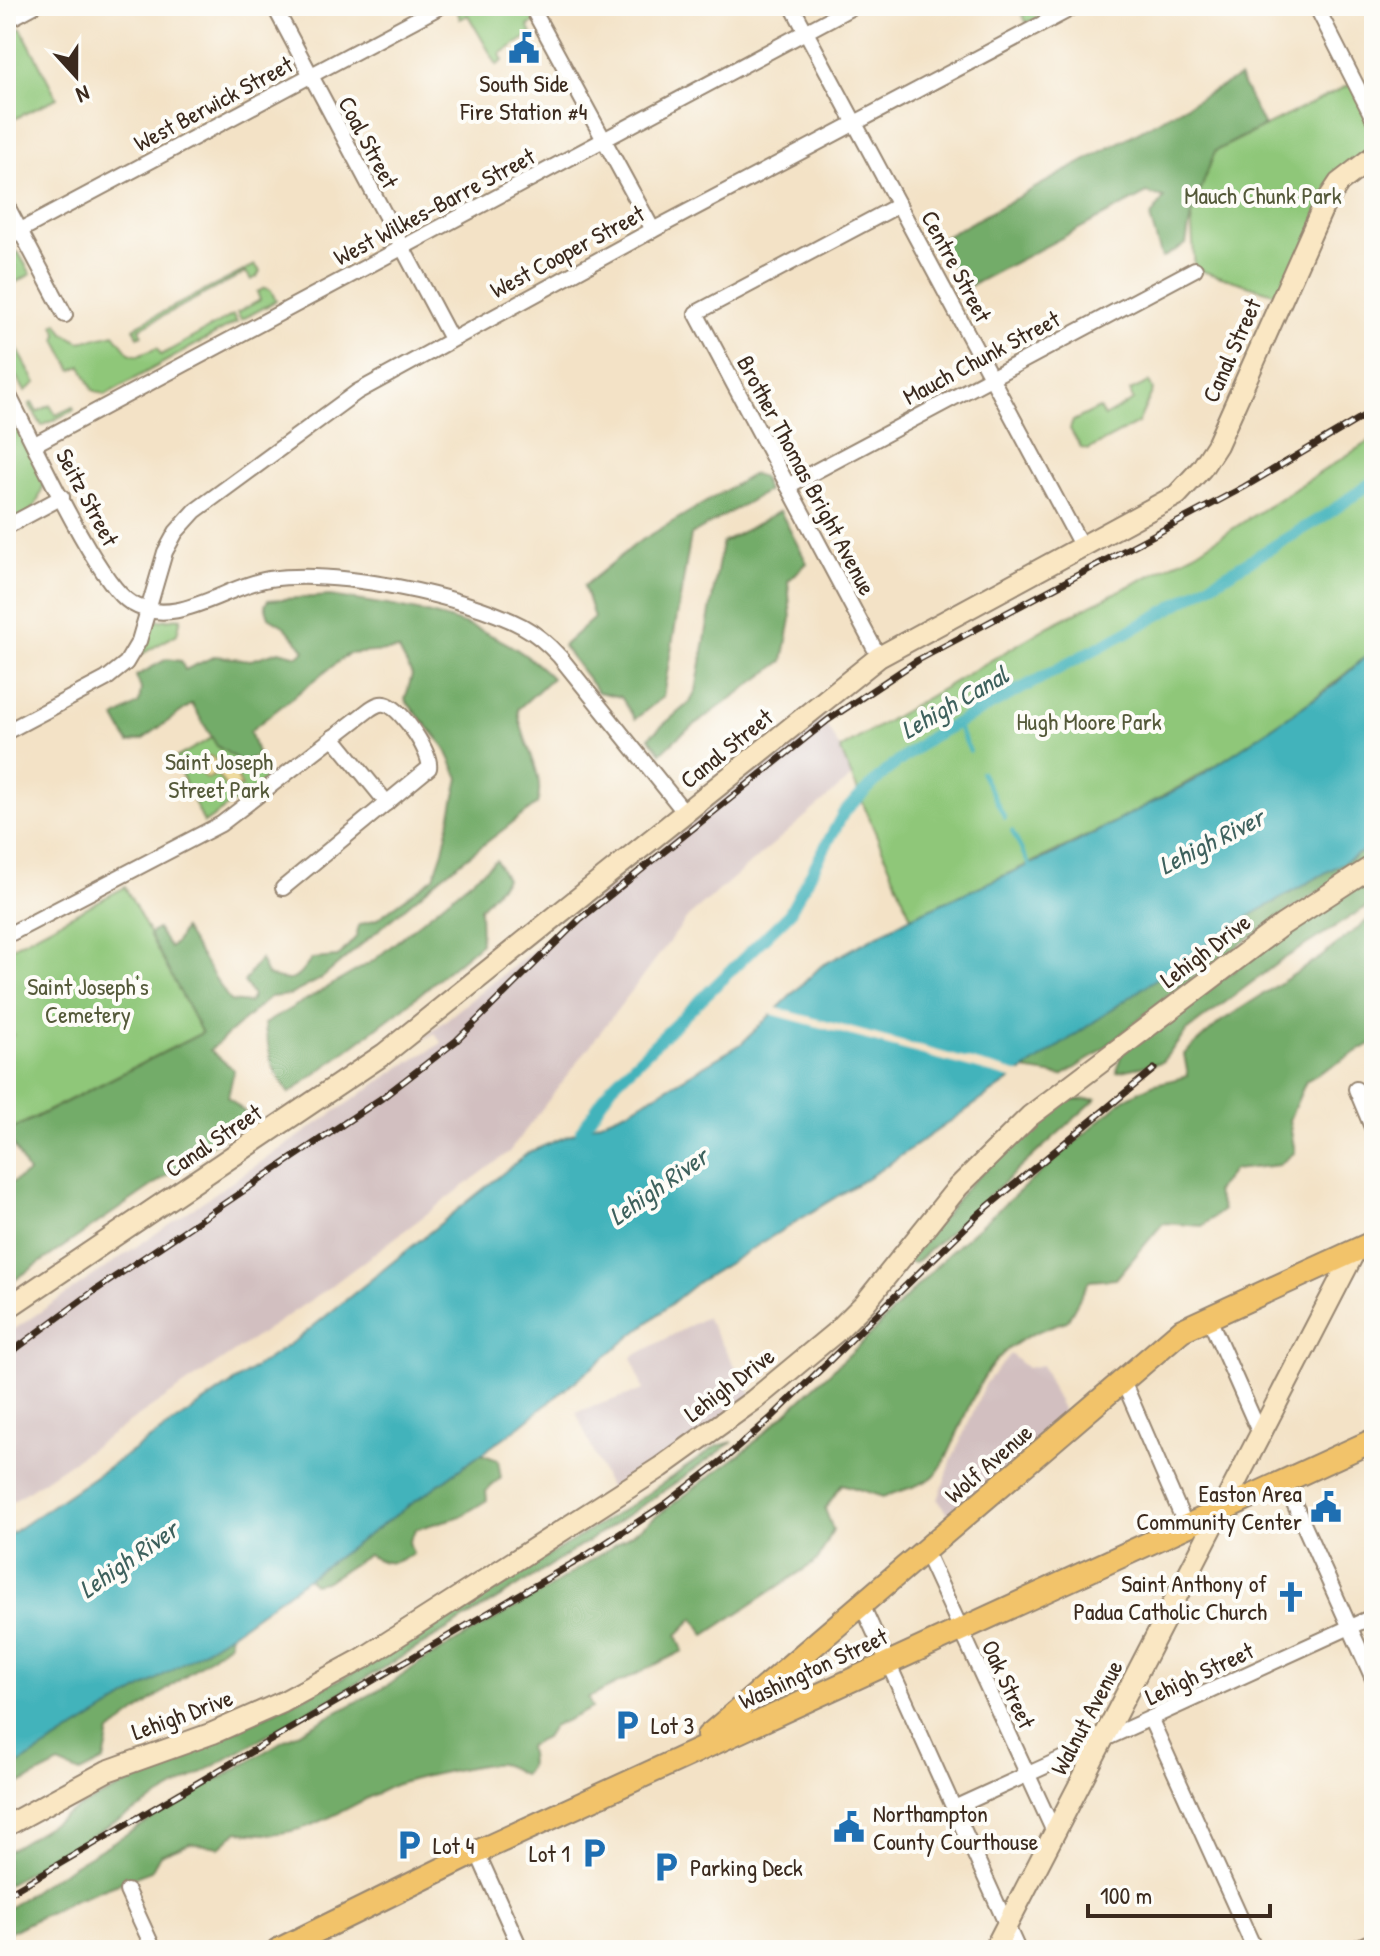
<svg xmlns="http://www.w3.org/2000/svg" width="1380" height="1956" viewBox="0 0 1380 1956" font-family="'Patrick Hand',sans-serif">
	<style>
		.industrial { fill: #d2bfc0 }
		.green { fill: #8fc779; stroke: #65784c; stroke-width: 2 }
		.forest { fill: #73ac69; stroke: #576b44; stroke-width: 2 }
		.sand { fill: #eeda9e; stroke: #94825e; stroke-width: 2 }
		.water { fill: #43b3bb; stroke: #3f6e6c; stroke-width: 2 }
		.pier { fill: #f3e2c6 }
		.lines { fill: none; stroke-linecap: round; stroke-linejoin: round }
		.stream { stroke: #43b3bb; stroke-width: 4 }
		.canal { stroke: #43b3bb; stroke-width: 12 }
		.street-casing { stroke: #978672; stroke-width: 18 }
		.secondary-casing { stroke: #978672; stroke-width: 24 }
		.primary-casing { stroke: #978672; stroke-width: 26 }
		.street { stroke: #fff; stroke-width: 14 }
		.secondary { stroke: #fae7c3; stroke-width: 20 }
		.primary { stroke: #f2c36a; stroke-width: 22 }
		.rail-casing { stroke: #3b2a1e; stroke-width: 7 }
		.rail { stroke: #fdfcf7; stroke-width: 4; stroke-dasharray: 12; stroke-linecap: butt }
		.labels { text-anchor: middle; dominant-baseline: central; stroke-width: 8; stroke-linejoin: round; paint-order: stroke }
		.poi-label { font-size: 24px; fill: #3b2a1e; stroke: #fdfcf7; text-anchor: start }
		.street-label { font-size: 24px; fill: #3b2a1e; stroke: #fdfcf7 }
		.park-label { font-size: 24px; fill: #545939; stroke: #fdfcf7 }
		.water-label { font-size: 26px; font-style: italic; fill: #3e615d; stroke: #fdfcf7 }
	</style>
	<rect width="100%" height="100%" fill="#fdfcf7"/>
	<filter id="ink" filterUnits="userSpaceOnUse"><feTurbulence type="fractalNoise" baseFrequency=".0125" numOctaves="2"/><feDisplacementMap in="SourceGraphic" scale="16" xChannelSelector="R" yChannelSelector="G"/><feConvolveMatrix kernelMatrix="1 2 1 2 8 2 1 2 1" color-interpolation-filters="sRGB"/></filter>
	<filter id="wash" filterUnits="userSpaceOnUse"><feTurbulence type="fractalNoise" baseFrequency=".006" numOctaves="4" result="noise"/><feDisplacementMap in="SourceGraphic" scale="32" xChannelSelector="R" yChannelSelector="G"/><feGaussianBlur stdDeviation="1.8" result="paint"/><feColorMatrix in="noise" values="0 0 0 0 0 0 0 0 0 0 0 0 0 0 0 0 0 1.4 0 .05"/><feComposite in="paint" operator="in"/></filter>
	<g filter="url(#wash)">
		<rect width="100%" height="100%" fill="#f3e2c6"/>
		<g class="industrial">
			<path d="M822 718 855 774 688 917 509 1152 327 1289 6 1506V1335L401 1067 442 1043 435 1033 416 1044Z"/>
			<path d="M706 1317 753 1397 614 1499 576 1412 643 1390 632 1357Z"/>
			<path d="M1010 1354 1027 1368 1042 1365 1066 1418 951 1519 938 1500 951 1462 986 1383Z"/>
		</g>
		<g class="green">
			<path d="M470 6H531L538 20 528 26 532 34 500 54 503 61 497 65 468 15 460 19 458 13 468 8 472 10Z"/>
			<path d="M1017 6H1044L1047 13 1027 23Z"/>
			<path d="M21 28 57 98 6 123V36Z"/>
			<path d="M1355 82 1374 120V156L1329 196 1283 296 1195 269 1191 216 1215 151Z"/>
			<path d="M18 252 31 274 11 285 6 281V271L15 268 12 255Z"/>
			<path d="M255 265 260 271 257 277 251 280 246 272 140 328 142 335 138 337 134 328 137 325Z"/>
			<path d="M265 288 271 290 276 301 241 320 237 313 260 300 257 292Z"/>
			<path d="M233 315 237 322 105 395 93 390 81 366 72 370 56 340 58 335 54 325 58 323 64 333 80 342 114 334 129 353 138 356 157 348 161 355Z"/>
			<path d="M6 328 36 383 25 391 6 360Z"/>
			<path d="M1149 382 1153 390 1138 423 1088 450 1081 448 1070 429 1073 421 1099 408 1104 417 1133 400 1130 391Z"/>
			<path d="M6 390 45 476C40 506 32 514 6 527Z"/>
			<path d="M32 403 37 412 50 405 56 415 73 407 74 410 42 426 29 404Z"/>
			<path d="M1374 438V649C1239 770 1075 845 911 917L840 749 1049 626 1195 553Z"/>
			<path d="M181 618 177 634 142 654 154 621Z"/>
			<path d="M226 730 266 780 204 823 174 759Z"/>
			<path d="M125 887 202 1033 6 1132V1039L13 1035 6 1021V950Z"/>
		</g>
		<g class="forest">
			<path d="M1239 77 1264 126 1215 151 1191 216 1186 244 1162 258 1150 218 1164 198 1147 193 970 286 947 261 941 239Z"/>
			<path d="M753 474 762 477 767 491 691 535 663 697 635 719 621 697 598 692 563 646 594 618 584 586 637 543Z"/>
			<path d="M780 511 807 563 788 581 791 619 783 661 678 737 661 753 649 737 690 702 696 691 722 543Z"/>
			<path d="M330 596C408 608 494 618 552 678L518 709C520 741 547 773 537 804L441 877 321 979 290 995 270 997 210 1050 234 1070 228 1097 251 1118 6 1286V1186L28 1173 7 1132 202 1033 149 934 157 929 170 948 177 941 183 929 230 1001 249 1003 253 996 244 982 260 959 267 975C295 985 294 981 312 959L338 957 356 937 359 925 377 919 434 877 443 851 459 778 444 746 405 700 412 675 399 650 348 654 250 731 258 756 242 762 217 746 192 704 143 739 129 743 115 718 139 703 141 689 136 676 167 659 181 661 185 670 215 656 251 660 279 651 298 656 305 650 285 627 269 617 265 605 268 600Z"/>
			<path d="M1374 845V856L1272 922 1173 992 1097 1054 1062 1076 1023 1070 1234 925Z"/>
			<path d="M496 860 506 879 480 908 481 943 403 1008 289 1094 272 1065 264 1024 373 961Z"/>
			<path d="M1374 875V902L1279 962 1187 1031 1162 1062 1117 1072 1121 1053 1323 906Z"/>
			<path d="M1374 915V1042L1306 1081 1289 1120 1295 1152 1279 1165 1233 1170 1215 1192 1223 1210 1202 1226 1163 1223 1116 1279 1089 1281 1067 1321C1000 1341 986 1365 960 1427 953 1443 946 1463 934 1476 923 1486 897 1491 883 1497L842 1484 825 1509 833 1530 818 1560 705 1635 694 1618 677 1635 683 1651 588 1698 592 1708 552 1727 545 1738 528 1746C529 1756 534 1769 522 1774 516 1771 507 1765 499 1764 485 1762 410 1779 395 1785 342 1807 302 1845 238 1831L220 1847 190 1843 160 1855 151 1871 73 1900 6 1934V1910L41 1885 286 1739 389 1685 421 1662 541 1593 642 1527 748 1448 866 1339 948 1254 1124 1099 1152 1085 1188 1076 1184 1054 1220 1022 1321 957Z"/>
			<path d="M1096 1099 915 1263 908 1262 967 1187 1061 1100Z"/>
			<path d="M733 1442C504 1608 251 1743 6 1885V1852L78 1808 371 1664 631 1505 717 1446Z"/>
			<path d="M481 1454 498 1460 501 1478 486 1491 487 1500 461 1516 416 1529 409 1542 413 1554C394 1564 388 1566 368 1555L325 1582 313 1584 308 1578Z"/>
			<path d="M230 1634V1642L110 1732 104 1761 80 1773 59 1764 6 1791V1772Z"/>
		</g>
		<path class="sand" d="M206 755 214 758 221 771 236 774 242 787H226L217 774 207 779 195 767Z"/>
		<path class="water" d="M1374 649V845L1234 925 880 1170 698 1282 520 1426 230 1634 6 1772V1537L300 1337 529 1152 629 1110 741 1044 821 966 911 917 1058 852 1193 781 1333 686Z"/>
		<path class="pier" d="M773 1007 1024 1074 1015 1080 767 1013Z"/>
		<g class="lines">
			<g class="stream">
				<path d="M956 723 970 751"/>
				<path d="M981 772 1005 818"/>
				<path d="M1012 831 1029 865"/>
			</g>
			<path class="canal" d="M581 1131 612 1086 789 914 844 812 886 771 931 737 1159 615 1326 515 1374 481"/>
		</g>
	</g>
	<g filter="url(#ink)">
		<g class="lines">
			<defs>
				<g id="street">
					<path d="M274 6 451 339"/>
					<path d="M531 6 653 230"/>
					<path d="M792 6 1082 547"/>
					<path d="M1316 6 1374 120"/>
					<path d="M6 21 34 6"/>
					<path d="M6 204 65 315"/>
					<path d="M6 238 441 6"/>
					<path d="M6 390C30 434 95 581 131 603 175 630 225 586 269 579 335 569 463 595 522 626 537 634 549 645 560 657L686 814"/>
					<path d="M35 444 854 6"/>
					<path d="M788 486 1195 269"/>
					<path d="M6 527 62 497"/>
					<path d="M879 657 696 313 899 205"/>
					<path d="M6 732 106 679 126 663 139 641 165 552 176 532 195 511 357 392 653 230 1076 6"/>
					<path d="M333 737 387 803"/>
					<path d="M6 936 221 824 370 709C376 705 381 702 388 705 403 711 432 754 429 768L283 888"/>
					<path d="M1356 1089 1374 1132"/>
					<path d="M1208 1316 1261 1436"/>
					<path d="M1123 1381 1186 1526"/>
					<path d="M1284 1481 1374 1681"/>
					<path d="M925 1551 1055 1834"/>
					<path d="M862 1605 1018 1950"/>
					<path d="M1151 1720 1255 1950"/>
					<path d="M954 1808 1374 1616"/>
					<path d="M477 1852 521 1950"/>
					<path d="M127 1891 154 1950"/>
					<path d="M1352 1950 1374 1940"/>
				</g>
				<g id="secondary">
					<path d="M6 1309 384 1054 879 657 1177 495 1202 468 1217 445 1323 207 1339 183 1374 156"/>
					<path d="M6 1826 107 1771 213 1733 283 1702 362 1659 661 1467 754 1400 836 1332 865 1303 958 1187 1030 1116 1282 925 1374 865"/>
					<path d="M994 1950 1355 1251"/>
				</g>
				<g id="primary">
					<path d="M708 1736 1182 1330 1374 1242"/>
					<path d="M278 1950 477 1852 1374 1440"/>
				</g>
			</defs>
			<use href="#street" class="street-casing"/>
			<use href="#secondary" class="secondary-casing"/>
			<use href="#primary" class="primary-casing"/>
			<use href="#street" class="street"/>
			<use href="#secondary" class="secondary"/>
			<use href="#primary" class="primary"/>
			<defs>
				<g id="rail">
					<path d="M6 1356 97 1289 382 1098 456 1041 580 919 828 720 918 660 1244 487 1374 410"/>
					<path d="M6 1895 589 1554 667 1503 723 1460 770 1419 980 1213 1154 1069"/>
				</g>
			</defs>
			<use href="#rail" class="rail-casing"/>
			<use href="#rail" class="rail"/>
		</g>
	</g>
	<defs>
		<symbol id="civic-bare" viewBox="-9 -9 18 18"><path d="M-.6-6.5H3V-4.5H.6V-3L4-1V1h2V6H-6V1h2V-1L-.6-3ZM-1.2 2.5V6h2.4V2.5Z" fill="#1f6fb2" stroke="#fdfcf7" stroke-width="2.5" paint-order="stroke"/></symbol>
		<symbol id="church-bare" viewBox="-9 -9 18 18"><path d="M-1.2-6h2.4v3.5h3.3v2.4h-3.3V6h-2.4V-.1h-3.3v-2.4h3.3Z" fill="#1f6fb2" stroke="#fdfcf7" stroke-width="2.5" paint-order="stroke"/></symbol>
		<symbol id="parking-bare" viewBox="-9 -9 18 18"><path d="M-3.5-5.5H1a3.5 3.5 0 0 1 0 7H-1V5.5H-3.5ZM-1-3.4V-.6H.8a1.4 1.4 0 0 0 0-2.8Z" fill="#1f6fb2" stroke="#fdfcf7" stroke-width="2.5" paint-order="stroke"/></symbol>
	</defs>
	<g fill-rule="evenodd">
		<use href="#civic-bare" x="502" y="26" width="44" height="44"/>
		<use href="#civic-bare" x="1304" y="1485" width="44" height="44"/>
		<use href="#church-bare" x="1269" y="1575" width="44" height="44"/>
		<use href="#parking-bare" x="605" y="1703" width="44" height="44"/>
		<use href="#civic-bare" x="827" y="1805" width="44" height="44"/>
		<use href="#parking-bare" x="387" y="1823" width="44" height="44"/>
		<use href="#parking-bare" x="572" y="1831" width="44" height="44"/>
		<use href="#parking-bare" x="644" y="1845" width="44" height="44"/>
	</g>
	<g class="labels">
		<g class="poi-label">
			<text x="524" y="83" text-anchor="middle">South Side<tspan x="524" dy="28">Fire Station #4</tspan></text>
			<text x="1302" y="1493" text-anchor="end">Easton Area<tspan x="1302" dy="28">Community Center</tspan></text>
			<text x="1267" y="1583" text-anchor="end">Saint Anthony of<tspan x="1267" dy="28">Padua Catholic Church</tspan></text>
			<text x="651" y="1725">Lot 3</text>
			<text x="873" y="1813">Northampton<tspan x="873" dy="28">County Courthouse</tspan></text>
			<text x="433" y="1845">Lot 4</text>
			<text x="570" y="1853" text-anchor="end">Lot 1</text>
			<text x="690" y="1867">Parking Deck</text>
		</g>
		<g class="street-label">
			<text transform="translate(213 103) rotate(-28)">West Berwick Street</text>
			<text transform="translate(369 142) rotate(62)">Coal Street</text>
			<text transform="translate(434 206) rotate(-28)">West Wilkes-Barre Street</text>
			<text transform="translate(567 251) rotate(-28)">West Cooper Street</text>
			<text transform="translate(957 266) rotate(62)">Centre Street</text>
			<text transform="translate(1231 350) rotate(-66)">Canal Street</text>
			<text transform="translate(981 357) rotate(-28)">Mauch Chunk Street</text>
			<text transform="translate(807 475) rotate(62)">Brother Thomas Bright Avenue</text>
			<text transform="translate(88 497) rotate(62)">Seitz Street</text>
			<text transform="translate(726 748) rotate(-39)">Canal Street</text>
			<text transform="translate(1205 950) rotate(-37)">Lehigh Drive</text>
			<text transform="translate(213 1140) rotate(-34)">Canal Street</text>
			<text transform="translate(729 1384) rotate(-37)">Lehigh Drive</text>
			<text transform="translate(988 1463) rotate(-41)">Wolf Avenue</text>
			<text transform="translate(813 1668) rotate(-25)">Washington Street</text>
			<text transform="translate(1199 1673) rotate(-25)">Lehigh Street</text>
			<text transform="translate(1009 1684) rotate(65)">Oak Street</text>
			<text transform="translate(182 1714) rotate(-20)">Lehigh Drive</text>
			<text transform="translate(1086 1717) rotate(-62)">Walnut Avenue</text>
		</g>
		<g class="park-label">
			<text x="1263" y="195">Mauch Chunk Park</text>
			<text x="1089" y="721">Hugh Moore Park</text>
			<text x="219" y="761">Saint Joseph<tspan x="219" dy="28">Street Park</tspan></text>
			<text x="88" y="986">Saint Joseph's<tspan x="88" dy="28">Cemetery</tspan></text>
		</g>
		<g class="water-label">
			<text transform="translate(954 702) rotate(-30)">Lehigh Canal</text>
			<text transform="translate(1211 841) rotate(-27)">Lehigh River</text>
			<text transform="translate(658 1186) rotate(-35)">Lehigh River</text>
			<text transform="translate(128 1559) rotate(-35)">Lehigh River</text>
		</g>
	</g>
	<rect width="1380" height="1956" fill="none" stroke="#fdfcf7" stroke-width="32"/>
	<g transform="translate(76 76) rotate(159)" stroke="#fdfcf7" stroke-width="6" paint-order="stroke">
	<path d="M0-6L14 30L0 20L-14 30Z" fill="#3b2a1e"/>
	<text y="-12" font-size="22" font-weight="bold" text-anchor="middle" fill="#3b2a1e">N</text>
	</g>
	<path d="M1088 1904v12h182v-12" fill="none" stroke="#3b2a1e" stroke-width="4"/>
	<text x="1100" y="1904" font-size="24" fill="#3b2a1e" stroke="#fdfcf7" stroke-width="6" paint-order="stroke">100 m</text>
</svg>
